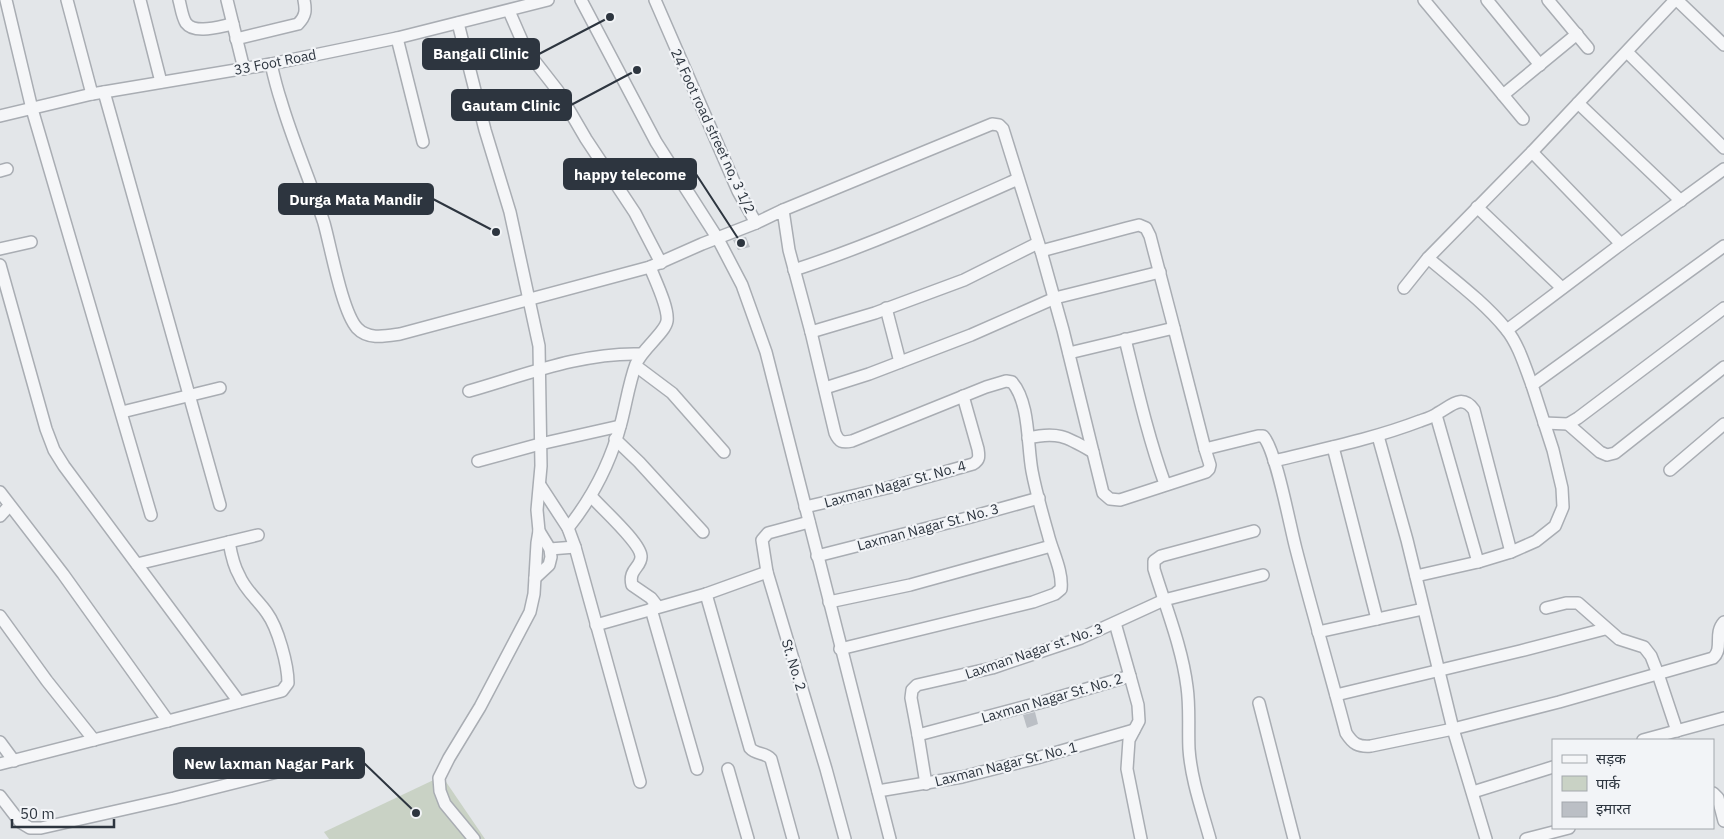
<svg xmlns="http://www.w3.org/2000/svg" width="1724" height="839" viewBox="0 0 1724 839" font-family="'IBM Plex Sans','Noto Sans Devanagari',sans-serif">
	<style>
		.green { fill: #c9d2c5 }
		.building { fill: #bbbfc5 }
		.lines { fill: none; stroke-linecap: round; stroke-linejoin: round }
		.minor-casing { stroke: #a9adb3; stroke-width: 14 }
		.minor { stroke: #f5f6f8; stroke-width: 11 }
		.labels { text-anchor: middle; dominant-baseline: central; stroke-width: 4.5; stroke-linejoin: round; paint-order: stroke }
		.street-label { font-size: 14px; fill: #2d353f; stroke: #f2f4f7 }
		.leader { fill: none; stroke: #2d353f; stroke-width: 2 }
		.callout-dot { fill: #2d353f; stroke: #f2f4f7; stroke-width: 2 }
		.callout { fill: #2d353f; stroke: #2d353f; stroke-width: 2 }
		.callout-label { font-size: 15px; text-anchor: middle; font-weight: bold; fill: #fff }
	</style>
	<rect width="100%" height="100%" fill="#e3e6e9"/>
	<path class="green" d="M442 776 485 839H329L324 832Z"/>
	<g class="building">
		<path d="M746 237 750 247 738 250 733 240Z"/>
		<path d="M1035 712 1038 724 1027 728 1023 715Z"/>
	</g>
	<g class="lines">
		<defs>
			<g id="minor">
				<path d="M6 0 32 109 151 515"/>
				<path d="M67 0 92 94"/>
				<path d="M140 0 161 82"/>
				<path d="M179 0C181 7 182 17 186 23 195 35 221 26 233 24"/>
				<path d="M227 0 244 69"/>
				<path d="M581 0 656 142 718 239 742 285 766 352 890 839"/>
				<path d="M1424 0 1523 119"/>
				<path d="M1487 0 1540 65"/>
				<path d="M1548 0 1588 48"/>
				<path d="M1677 0 1724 45"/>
				<path d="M509 11 526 50 558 91 586 139 635 213 661 263"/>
				<path d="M458 23 485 130 510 212 539 346 541 466 537 510 539 531 550 549 551 557 549 565 535 578"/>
				<path d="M397 38 423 142"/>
				<path d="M236 39 298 24C306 16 306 10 304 0"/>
				<path d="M1627 52 1724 148"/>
				<path d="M271 64C274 77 277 89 281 101 293 142 311 182 324 223 331 248 342 311 357 328 368 340 386 336 400 334L650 267 702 244 756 223 738 191 655 0"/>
				<path d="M104 92 220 505"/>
				<path d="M1503 95 1577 34"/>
				<path d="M1578 103 1681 201"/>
				<path d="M0 116 92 94 271 64 397 38 548 0"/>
				<path d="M1532 152 1621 244"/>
				<path d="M0 171 7 169"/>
				<path d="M1477 207 1562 288"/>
				<path d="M783 210 992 124 999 125 1003 129 1041 251 1063 330 1103 493 1110 499 1120 500 1206 472 1209 469 1210 465 1205 449 1258 436H1263C1276 449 1290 527 1296 549 1312 611 1330 672 1346 733 1353 744 1358 747 1371 746L1453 729 1559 702 1713 658C1724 648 1713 634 1724 622"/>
				<path d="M756 223 783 210 789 250 811 332 835 433C839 442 842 443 852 441L986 387 1006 381 1012 382C1030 403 1027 444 1032 471 1036 492 1042 513 1048 534 1052 551 1063 571 1061 589L1055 594 1033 602 840 649"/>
				<path d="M0 249 31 242"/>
				<path d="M1041 251 1127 228 1139 225 1146 228 1150 236 1174 328"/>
				<path d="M1428 258C1454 280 1484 302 1506 329 1519 345 1525 367 1532 385"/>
				<path d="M0 265 46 429 54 450 64 466 239 702"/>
				<path d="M794 270C871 245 944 212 1018 179"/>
				<path d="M1404 288 1428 258 1532 152 1675 0"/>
				<path d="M886 308 900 362"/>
				<path d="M1507 330 1621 244 1724 169"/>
				<path d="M811 332 875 313 964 280 1038 243"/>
				<path d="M1125 339C1137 388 1148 437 1165 484"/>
				<path d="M1069 353 1174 328 1205 449"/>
				<path d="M636 366 672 393 724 452"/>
				<path d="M825 388 869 374 971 335 1055 298 1160 272"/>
				<path d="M469 391C525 375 582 352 641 354"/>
				<path d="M122 412 220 388"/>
				<path d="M1436 415 1478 562"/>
				<path d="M1544 423 1568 424 1578 418 1724 308"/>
				<path d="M1568 424 1600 452 1607 455 1615 453 1724 367"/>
				<path d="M1378 436 1407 540 1453 729 1486 839"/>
				<path d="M1028 438C1058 431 1067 437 1093 452"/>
				<path d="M615 439 639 462 703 532"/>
				<path d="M1333 447 1377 619"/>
				<path d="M478 461 540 444 620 426"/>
				<path d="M1274 461C1323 449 1373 439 1420 421 1426 419 1433 417 1438 413 1451 406 1462 393 1474 410L1511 552"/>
				<path d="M1670 470 1724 424"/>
				<path d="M540 485 568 528 575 547 640 782"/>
				<path d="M0 492 63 574 168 721 282 691 288 683C288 665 278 628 267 613 258 600 245 590 239 575 233 565 231 553 229 542"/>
				<path d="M591 496C601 508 640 542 641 556 642 567 628 569 632 585L651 598 658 607"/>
				<path d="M805 507 891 487 973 464C980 460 979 456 978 449L963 396"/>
				<path d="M0 516 9 506"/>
				<path d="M809 522 768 533 762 540 767 572 826 769 845 839"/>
				<path d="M568 528C592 498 611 461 621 423 626 404 629 383 636 364 642 349 665 333 667 321 669 308 655 280 650 267"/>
				<path d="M550 549 575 547"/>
				<path d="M817 556 967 518 1039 498"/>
				<path d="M137 564 258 535"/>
				<path d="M1416 576 1478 562 1511 552 1536 541 1555 526 1563 507 1562 488 1553 450 1532 385 1724 246"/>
				<path d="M706 594 750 748C756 755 765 752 771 759L793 839"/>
				<path d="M829 602 910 585 1051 546"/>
				<path d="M1546 608 1566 603H1578L1619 639 1644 647 1651 656 1658 674 1677 731"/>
				<path d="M651 609 697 769"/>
				<path d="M0 616 47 681 94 740"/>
				<path d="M1115 623 1130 676"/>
				<path d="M596 625 706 594 767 572"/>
				<path d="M1318 632 1423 609"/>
				<path d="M1336 695 1520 651 1605 629"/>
				<path d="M1259 703 1294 839"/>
				<path d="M918 735 911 698 912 690 917 685 992 668 1081 638 1164 600 1263 575"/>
				<path d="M1643 740 1724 718"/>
				<path d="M0 742 14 761"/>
				<path d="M0 764 168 721"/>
				<path d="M728 769 748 839"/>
				<path d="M926 784 918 735 1046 701 1130 676 1138 705 1139 721 1129 740 1127 769 1141 839"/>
				<path d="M878 791 962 777 1037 758 1134 730"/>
				<path d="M1473 792 1553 767"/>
				<path d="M1713 793 1718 798 1724 821"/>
				<path d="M0 796 20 822 30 828H41L174 798 313 763"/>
				<path d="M474 839 445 804 440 791 439 778 449 758 480 707 530 612 534 594 537 543 539 531"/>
				<path d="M1210 839C1202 810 1191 779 1189 749 1188 728 1190 708 1187 687 1182 647 1166 608 1154 569V561L1161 556 1254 531"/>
				<path d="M1526 839 1569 828"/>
			</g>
		</defs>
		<use href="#minor" class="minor-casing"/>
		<use href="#minor" class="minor"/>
	</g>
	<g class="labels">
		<g class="street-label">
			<text transform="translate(275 62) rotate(-11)">33 Foot Road</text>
			<text transform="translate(713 131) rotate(65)">24 Foot road street no, 3 1/2</text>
			<text transform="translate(895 484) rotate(-15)">Laxman Nagar St. No. 4</text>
			<text transform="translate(928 527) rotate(-15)">Laxman Nagar St. No. 3</text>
			<text transform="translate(1034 651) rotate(-19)">Laxman Nagar st. No. 3</text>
			<text transform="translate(794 665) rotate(73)">St. No. 2</text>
			<text transform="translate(1052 698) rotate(-16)">Laxman Nagar St. No. 2</text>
			<text transform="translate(1006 764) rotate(-14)">Laxman Nagar St. No. 1</text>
		</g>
	</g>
	<path class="leader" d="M610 17L539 54M637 70L571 105M741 243L696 174M496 232L433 199M416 813L364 763"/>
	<g class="callout-dot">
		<circle cx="610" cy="17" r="5"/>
		<circle cx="637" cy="70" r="5"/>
		<circle cx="741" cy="243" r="5"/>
		<circle cx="496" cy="232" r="5"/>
		<circle cx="416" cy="813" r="5"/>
	</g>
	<g class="callout">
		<rect x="423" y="39" width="116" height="30" rx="5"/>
		<rect x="452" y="90" width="119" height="30" rx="5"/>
		<rect x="564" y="159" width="132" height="30" rx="5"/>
		<rect x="279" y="184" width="154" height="30" rx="5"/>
		<rect x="174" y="748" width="190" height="30" rx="5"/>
	</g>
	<g class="callout-label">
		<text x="481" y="59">Bangali Clinic</text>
		<text x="511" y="111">Gautam Clinic</text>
		<text x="630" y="180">happy telecome</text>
		<text x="356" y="205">Durga Mata Mandir</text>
		<text x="269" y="769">New laxman Nagar Park</text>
	</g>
	<rect x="1552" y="739" width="162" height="90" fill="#f2f4f7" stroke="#a3a8ad"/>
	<rect x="1562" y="755" width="25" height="8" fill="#f5f6f8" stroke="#a3a8ad"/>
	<text x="1596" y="764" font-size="15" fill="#2d353f">सड़क</text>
	<rect x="1562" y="776" width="25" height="15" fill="#c9d2c5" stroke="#a3a8ad"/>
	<text x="1596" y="789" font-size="15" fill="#2d353f">पार्क</text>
	<rect x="1562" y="802" width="25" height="15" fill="#bbbfc5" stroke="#a3a8ad"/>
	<text x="1596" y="814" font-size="15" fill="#2d353f">इमारत</text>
	<path d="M12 819v8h102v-8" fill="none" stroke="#2d353f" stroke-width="2.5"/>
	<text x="20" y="819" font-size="15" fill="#2d353f" stroke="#f2f4f7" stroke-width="4" paint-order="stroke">50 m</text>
</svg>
